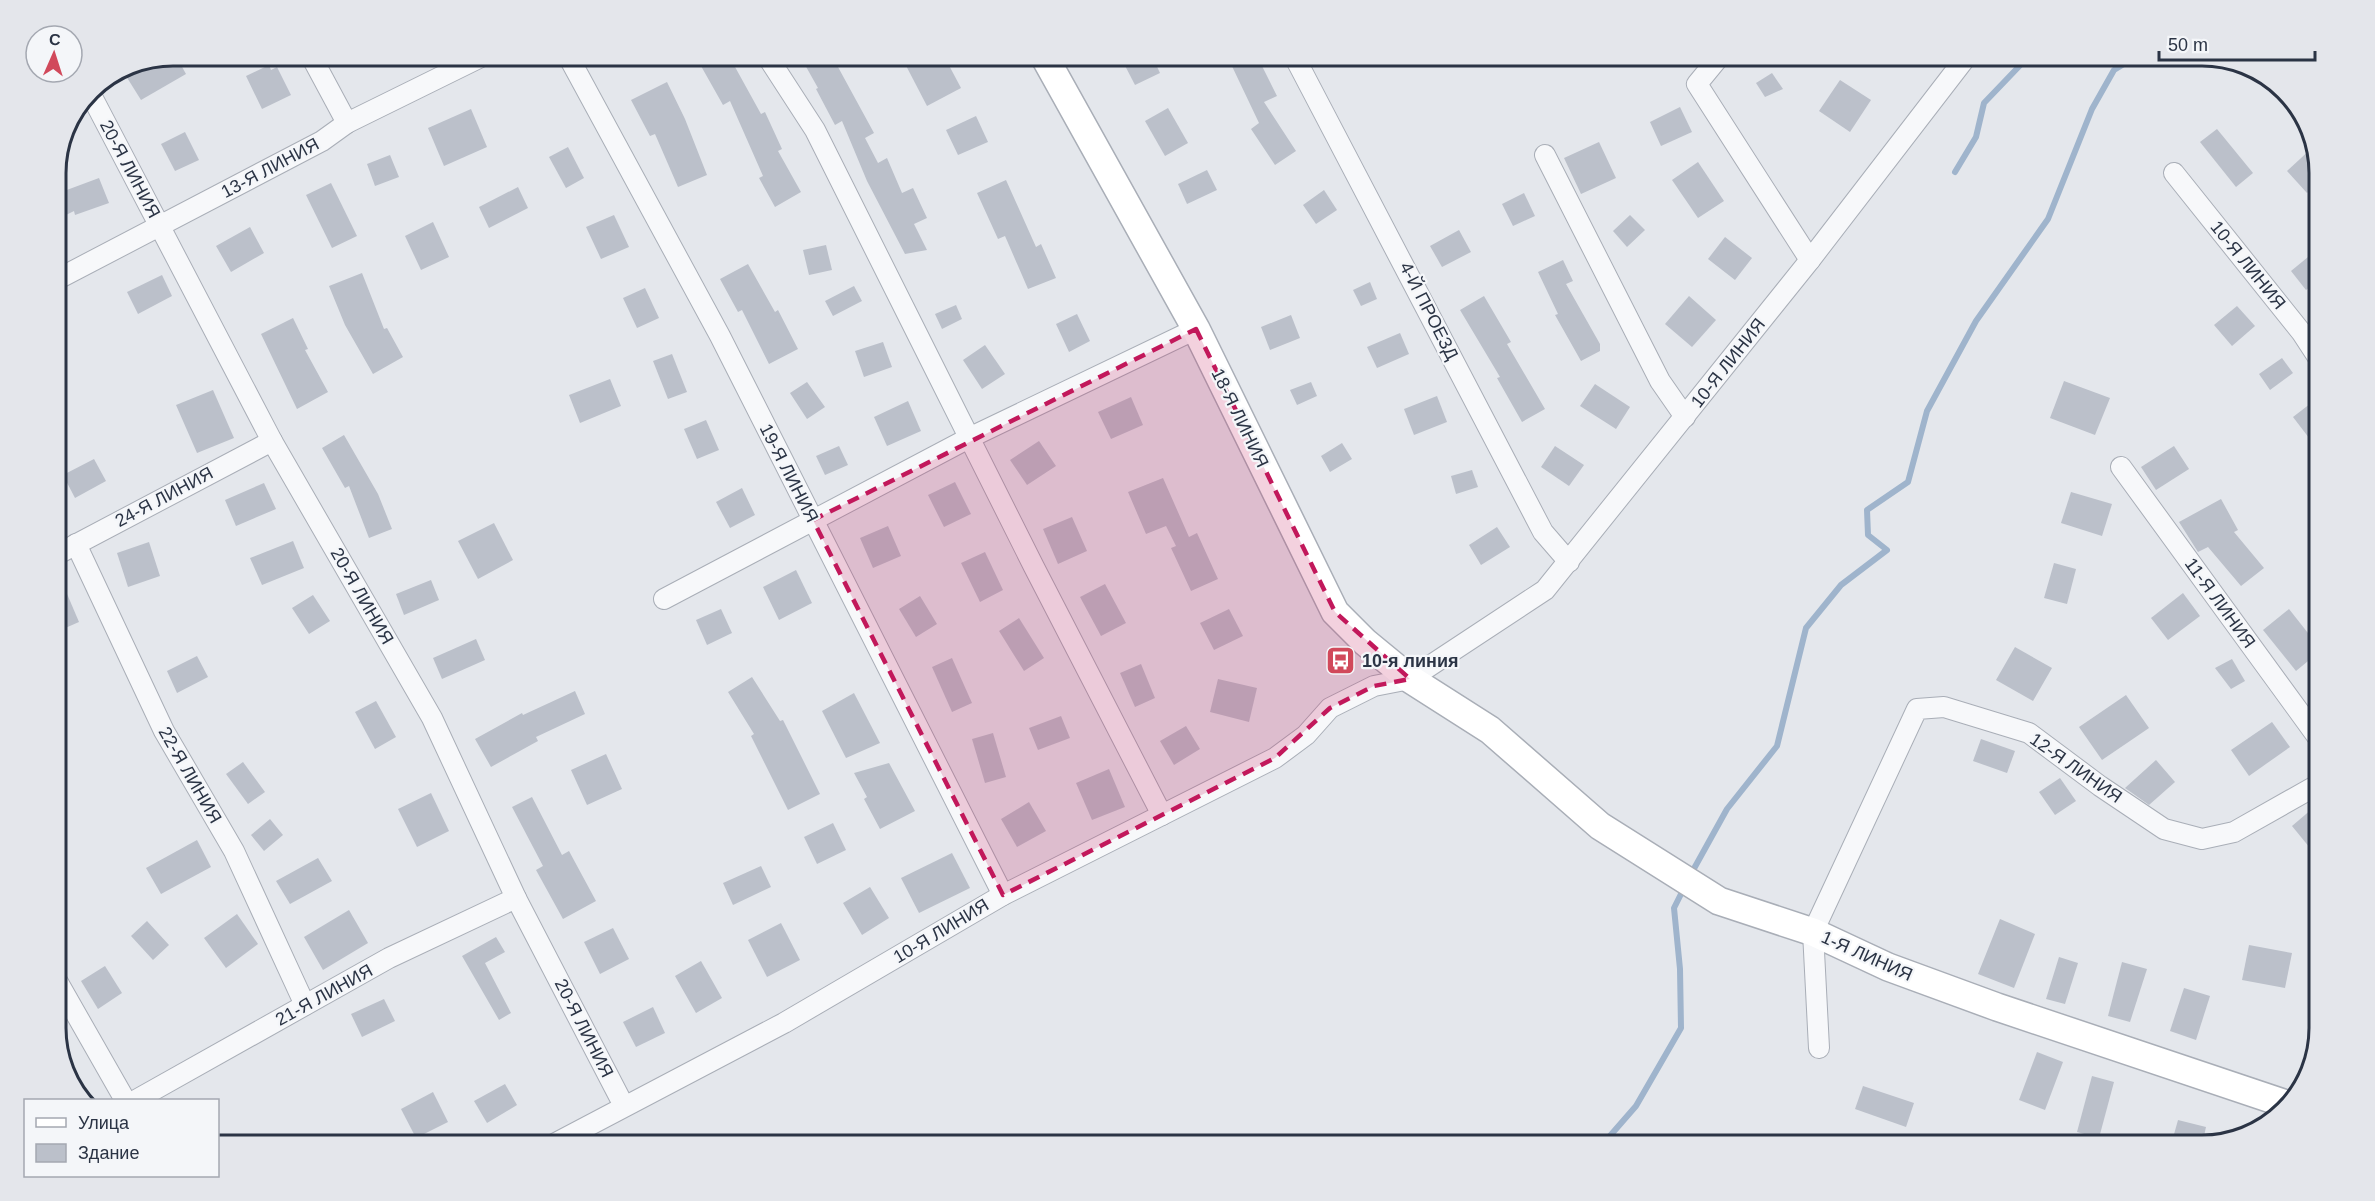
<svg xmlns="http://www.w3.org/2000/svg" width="2375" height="1201" viewBox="0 0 2375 1201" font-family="Arial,sans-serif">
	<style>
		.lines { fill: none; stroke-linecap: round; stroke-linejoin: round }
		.stream { stroke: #9fb4cc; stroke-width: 6 }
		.building { fill: #bbc0ca }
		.street-casing { stroke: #a9aeb7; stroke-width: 22 }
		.secondary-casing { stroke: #a9aeb7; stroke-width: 30 }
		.street { stroke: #f7f8fa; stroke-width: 20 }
		.secondary { stroke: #fff; stroke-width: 27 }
		.marked { fill: #c2185b; fill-opacity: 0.2; stroke: #c2185b; stroke-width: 4.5; stroke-dasharray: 12 8; stroke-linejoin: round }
		.labels { text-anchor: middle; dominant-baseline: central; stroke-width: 4.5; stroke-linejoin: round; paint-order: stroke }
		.street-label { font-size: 18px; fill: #2b3445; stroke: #f4f6f9 }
		.poi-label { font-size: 18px; font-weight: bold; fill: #2b3445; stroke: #f4f6f9; text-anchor: start }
		.rim { fill: none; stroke: #2b3445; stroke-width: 3 }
	</style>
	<rect width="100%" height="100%" fill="#e4e7ec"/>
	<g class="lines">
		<g class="stream">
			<path d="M1955 172 1976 137 1984 103 2029 56"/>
			<path d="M1691 874 1727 809 1777 746 1806 628 1841 585 1887 550 1868 535 1867 510 1908 482 1927 411 1976 321 2048 219 2092 109 2114 70 2137 56"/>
			<path d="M1602 1145 1636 1106 1681 1028 1680 969 1674 908 1685 886"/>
		</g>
	</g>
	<g class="building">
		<path d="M176 56 186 74 141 100 126 76 156 59Z"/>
		<path d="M719 56H729L761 114 765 112 782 149 778 151 801 192 775 207 759 178 763 176 730 101 723 105 701 66Z"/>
		<path d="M800 56H832L874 133 865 138 878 163 887 158 902 193 913 188 927 218 914 224 927 250 905 254 867 181 842 121 835 125 816 89 818 88Z"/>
		<path d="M901 56H944L961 88 927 106Z"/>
		<path d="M1120 56H1152L1160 73 1135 85Z"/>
		<path d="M1244 56H1257L1277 96 1264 102 1296 151 1275 165 1251 129 1259 123 1230 62Z"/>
		<path d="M269 65 271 70 277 67 291 95 262 109 246 76Z"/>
		<path d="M1772 73 1783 89 1765 97 1756 83Z"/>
		<path d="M1840 80 1871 100 1850 132 1819 111Z"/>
		<path d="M667 82 685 119 707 175 678 187 655 134 650 136 631 100Z"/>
		<path d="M1680 107 1692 132 1661 146 1650 122Z"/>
		<path d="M1168 108 1188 143 1165 156 1145 121Z"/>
		<path d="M471 109 487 147 444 166 428 128Z"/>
		<path d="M976 116 988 142 958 155 946 130Z"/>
		<path d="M2217 129 2253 173 2236 187 2200 142Z"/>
		<path d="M185 132 199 160 175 171 161 144Z"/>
		<path d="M1599 142 1616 178 1581 194 1564 158Z"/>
		<path d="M568 147 584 178 566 188 549 157Z"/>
		<path d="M2313 147 2319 166V181L2307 193 2287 171Z"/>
		<path d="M390 155 399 177 375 186 367 164Z"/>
		<path d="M1698 162 1724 201 1698 218 1672 180Z"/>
		<path d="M1207 170 1217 190 1187 204 1178 184Z"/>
		<path d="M99 178 109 203 75 215 74 211 56 220V194Z"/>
		<path d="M1006 180 1036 247 1041 244 1056 278 1028 289 1005 236 998 239 977 193Z"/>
		<path d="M331 183 357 236 332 248 306 195Z"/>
		<path d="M518 187 528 208 489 228 479 207Z"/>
		<path d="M1324 190 1337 210 1316 224 1303 205Z"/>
		<path d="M1524 193 1535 216 1513 226 1502 204Z"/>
		<path d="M614 215 629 247 601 259 586 227Z"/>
		<path d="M1630 215 1645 230 1627 247 1613 231Z"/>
		<path d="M433 222 449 257 421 270 405 236Z"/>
		<path d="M250 227 264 253 231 272 216 246Z"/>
		<path d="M1459 230 1471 252 1442 267 1430 246Z"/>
		<path d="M1725 237 1752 258 1735 280 1708 259Z"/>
		<path d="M826 245 832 270 809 275 803 250Z"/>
		<path d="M2319 248V280L2306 290 2291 271Z"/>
		<path d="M1563 260 1573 281 1566 284 1600 344V351L1581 361 1555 315 1558 314 1538 272Z"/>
		<path d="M748 264 775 312 778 310 798 349 769 364 742 310 738 312 720 279Z"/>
		<path d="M362 273 384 329 387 328 403 357 373 374 345 325 329 286Z"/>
		<path d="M162 275 172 296 138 314 127 292Z"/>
		<path d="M1370 282 1377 299 1361 306 1353 290Z"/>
		<path d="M854 286 862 301 833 316 825 301Z"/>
		<path d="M645 288 659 318 637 328 623 298Z"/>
		<path d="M1484 296 1511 342 1507 344 1545 409 1522 422 1497 378 1500 377 1460 310Z"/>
		<path d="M1689 296 1716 320 1692 347 1665 324Z"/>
		<path d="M956 305 962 319 942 329 935 314Z"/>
		<path d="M2237 306 2255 326 2232 346 2214 325Z"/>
		<path d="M1077 314 1090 341 1069 352 1056 324Z"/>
		<path d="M1291 315 1300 338 1270 350 1261 327Z"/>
		<path d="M293 318 308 349 305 350 328 392 297 409 261 334Z"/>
		<path d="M1400 333 1409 354 1377 368 1367 347Z"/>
		<path d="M883 342 892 367 864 377 855 351Z"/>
		<path d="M985 345 1005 374 982 389 963 360Z"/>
		<path d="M672 354 687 392 668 399 653 361Z"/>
		<path d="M2282 358 2293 373 2270 390 2259 374Z"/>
		<path d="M610 379 621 406 580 423 569 395Z"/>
		<path d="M2064 381 2110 398 2095 435 2050 418Z"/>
		<path d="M807 382 825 407 807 419 790 393Z"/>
		<path d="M1311 382 1317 396 1297 405 1290 390Z"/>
		<path d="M1595 384 1630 407 1616 429 1580 406Z"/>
		<path d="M213 390 234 438 197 453 176 405Z"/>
		<path d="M1437 396 1447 422 1414 435 1404 409Z"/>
		<path d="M1131 397 1143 425 1111 439 1098 412Z"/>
		<path d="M2319 397V451L2293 417Z"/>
		<path d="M908 401 921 431 887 446 874 417Z"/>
		<path d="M706 420 719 450 697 459 684 429Z"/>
		<path d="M344 435 378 494 392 529 369 538 349 486 345 488 322 448Z"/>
		<path d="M1039 441 1056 466 1027 485 1010 460Z"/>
		<path d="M1342 443 1352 459 1330 472 1321 456Z"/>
		<path d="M839 446 848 465 825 475 816 456Z"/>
		<path d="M1555 446 1584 465 1569 486 1541 467Z"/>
		<path d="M2174 446 2189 469 2156 490 2141 467Z"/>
		<path d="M94 459 106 481 75 498 63 475Z"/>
		<path d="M1472 470 1478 487 1456 494 1451 476Z"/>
		<path d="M1163 478 1189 537 1197 533 1218 579 1191 591 1171 548 1176 546 1166 526 1146 534 1128 492Z"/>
		<path d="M955 482 971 514 944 527 928 495Z"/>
		<path d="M264 483 276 509 236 526 225 500Z"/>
		<path d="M742 488 755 515 730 528 716 502Z"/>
		<path d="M2071 492 2112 504 2102 536 2061 523Z"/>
		<path d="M2221 499 2238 530 2234 532 2264 568 2241 586 2208 547 2198 552 2179 522Z"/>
		<path d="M1072 517 1087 551 1058 564 1043 529Z"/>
		<path d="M494 523 513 560 478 579 458 541Z"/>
		<path d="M888 526 901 556 873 568 860 538Z"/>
		<path d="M1497 527 1510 547 1481 565 1469 545Z"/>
		<path d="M293 541 304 568 262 585 250 558Z"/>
		<path d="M149 542 160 576 128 587 117 553Z"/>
		<path d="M985 552 1003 590 980 602 961 563Z"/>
		<path d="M2054 563 2076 569 2067 604 2044 598Z"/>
		<path d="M56 568 79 622 56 632Z"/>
		<path d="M796 570 812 603 779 620 763 587Z"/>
		<path d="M431 580 439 600 404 615 396 594Z"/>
		<path d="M1105 584 1126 623 1101 636 1080 597Z"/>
		<path d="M2183 593 2200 616 2168 640 2151 618Z"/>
		<path d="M313 595 330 621 309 634 292 608Z"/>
		<path d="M920 596 937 624 916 637 899 609Z"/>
		<path d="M721 609 732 633 707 645 696 620Z"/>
		<path d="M1229 609 1243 636 1214 650 1200 623Z"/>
		<path d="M2289 609 2319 647V652L2296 671 2263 630Z"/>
		<path d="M1019 618 1044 658 1024 671 999 631Z"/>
		<path d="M476 639 485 660 442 679 433 658Z"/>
		<path d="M2015 647 2052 668 2033 701 1996 680Z"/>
		<path d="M197 656 208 677 177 693 167 671Z"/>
		<path d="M952 658 972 703 952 712 932 667Z"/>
		<path d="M2232 659 2245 681 2231 689 2215 668Z"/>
		<path d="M1141 664 1155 698 1135 707 1120 673Z"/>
		<path d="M752 677 780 721 783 720 820 794 788 810 751 736 754 734 728 692Z"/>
		<path d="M1218 679 1257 688 1249 722 1210 712Z"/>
		<path d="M575 691 585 714 536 737 538 741 491 767 475 739 522 713 523 715Z"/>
		<path d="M854 693 880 743 846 758 822 711Z"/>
		<path d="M2126 695 2149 728 2102 760 2079 727Z"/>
		<path d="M376 701 396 737 375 749 355 712Z"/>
		<path d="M1061 716 1070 738 1038 750 1029 728Z"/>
		<path d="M2272 722 2290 747 2249 776 2231 750Z"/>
		<path d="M1186 726 1200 749 1174 765 1160 741Z"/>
		<path d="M993 733 1006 777 985 783 972 739Z"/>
		<path d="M1981 739 2015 751 2007 773 1973 761Z"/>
		<path d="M606 754 622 789 587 805 571 770Z"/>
		<path d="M2156 760 2175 782 2149 805 2125 788Z"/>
		<path d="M243 762 265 792 248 804 226 774Z"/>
		<path d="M889 763 915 811 880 829 864 799 867 797 854 773Z"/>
		<path d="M1109 769 1125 807 1092 820 1076 783Z"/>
		<path d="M2060 778 2076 801 2055 815 2039 792Z"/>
		<path d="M431 793 449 831 417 847 398 809Z"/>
		<path d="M532 797 562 855 569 851 596 901 563 919 536 870 543 866 512 807Z"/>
		<path d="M1029 802 1046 831 1017 847 1001 819Z"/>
		<path d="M2319 803V859L2292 826Z"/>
		<path d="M270 819 283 835 264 851 251 835Z"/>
		<path d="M833 823 846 850 817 864 804 837Z"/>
		<path d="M197 840 211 867 161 894 146 868Z"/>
		<path d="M952 853 970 888 919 913 901 878Z"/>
		<path d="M318 858 332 881 290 904 276 881Z"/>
		<path d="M761 866 771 887 733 905 723 883Z"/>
		<path d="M870 887 889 918 862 935 843 903Z"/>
		<path d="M349 910 368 943 323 970 304 937Z"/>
		<path d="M237 914 258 944 226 968 204 938Z"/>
		<path d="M2000 919 2035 934 2014 988 1978 974Z"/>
		<path d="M147 921 169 945 153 960 131 936Z"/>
		<path d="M781 923 800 960 767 977 748 940Z"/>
		<path d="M613 928 629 959 600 974 584 942Z"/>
		<path d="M496 937 505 952 485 963 511 1013 499 1020 462 956Z"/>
		<path d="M2249 945 2292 953 2285 988 2242 980Z"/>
		<path d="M2059 957 2078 963 2065 1004 2046 999Z"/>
		<path d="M701 961 722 998 696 1013 675 976Z"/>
		<path d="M2122 962 2147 969 2130 1022 2108 1016Z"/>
		<path d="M105 966 122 993 98 1009 81 981Z"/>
		<path d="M2184 988 2210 996 2196 1040 2170 1031Z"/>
		<path d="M384 999 395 1021 362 1037 351 1014Z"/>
		<path d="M653 1007 665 1033 636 1047 623 1022Z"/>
		<path d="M2037 1052 2063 1062 2045 1110 2019 1100Z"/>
		<path d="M2092 1076 2114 1082 2099 1138 2077 1132Z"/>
		<path d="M505 1084 517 1105 487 1123 474 1101Z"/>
		<path d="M1863 1086 1914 1103 1906 1127 1855 1109Z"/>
		<path d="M433 1092 448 1122 416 1138 401 1109Z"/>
		<path d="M2178 1120 2206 1127 2202 1145H2171Z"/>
	</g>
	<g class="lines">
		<defs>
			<g id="street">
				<path d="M311 56 347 123"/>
				<path d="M568 56 720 336 1003 895"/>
				<path d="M767 56 815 130 1034 567 1162 815"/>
				<path d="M1294 56 1543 532 1569 562"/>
				<path d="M1720 56 1697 84 1810 260"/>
				<path d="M89 91 272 441 432 718 516 898 624 1106"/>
				<path d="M1545 155 1660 381 1685 417"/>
				<path d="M2174 173 2302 333 2319 359"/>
				<path d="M56 280 322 141 347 123 483 56"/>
				<path d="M2121 467 2319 739"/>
				<path d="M76 544 164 731 234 851 305 1005"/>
				<path d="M56 555 272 441"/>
				<path d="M664 599 969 438 1196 329"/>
				<path d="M56 979 125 1100"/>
				<path d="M1819 1048 1813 932 1917 709 1944 707 2029 733 2100 786 2164 829 2202 839 2234 832 2319 784"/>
				<path d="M136 1100 389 958 516 898"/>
				<path d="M552 1145 784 1023 1003 895 1275 758 1306 735 1330 708 1374 686 1410 679 1545 590 1810 260 1967 56"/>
			</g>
			<path id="secondary" d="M1044 56 1196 329 1335 612 1365 642 1410 679 1490 730 1600 826 1719 901 1813 932 1888 967 1997 1007 2286 1104"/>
		</defs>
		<use href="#street" class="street-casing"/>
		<use href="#secondary" class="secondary-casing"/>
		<use href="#street" class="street"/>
		<use href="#secondary" class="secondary"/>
	</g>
	<path class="marked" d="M1196 329 1335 612 1410 679 1374 686 1330 708 1275 758 1003 895 813 520Z"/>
	<defs>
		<symbol id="bus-square" viewBox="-11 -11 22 22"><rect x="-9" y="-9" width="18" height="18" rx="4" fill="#d1495b" stroke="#f4f6f9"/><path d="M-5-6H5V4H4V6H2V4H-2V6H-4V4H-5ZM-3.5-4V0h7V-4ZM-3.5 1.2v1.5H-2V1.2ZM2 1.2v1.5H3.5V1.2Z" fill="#fff"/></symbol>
	</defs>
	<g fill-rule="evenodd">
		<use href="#bus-square" x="1324" y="644" width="33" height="33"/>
	</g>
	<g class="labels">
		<g class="street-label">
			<text transform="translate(270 168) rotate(-28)">13-Я ЛИНИЯ</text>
			<text transform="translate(130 169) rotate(62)">20-Я ЛИНИЯ</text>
			<text transform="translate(2248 265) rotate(51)">10-Я ЛИНИЯ</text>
			<text transform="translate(1429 311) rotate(63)">4-Й ПРОЕЗД</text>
			<text transform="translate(1728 363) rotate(-52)">10-Я ЛИНИЯ</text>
			<text transform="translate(1240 418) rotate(64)">18-Я ЛИНИЯ</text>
			<text transform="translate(789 473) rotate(63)">19-Я ЛИНИЯ</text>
			<text transform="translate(164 497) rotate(-28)">24-Я ЛИНИЯ</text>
			<text transform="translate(362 596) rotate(60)">20-Я ЛИНИЯ</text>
			<text transform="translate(2220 603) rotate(54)">11-Я ЛИНИЯ</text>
			<text transform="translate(2076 768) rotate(35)">12-Я ЛИНИЯ</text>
			<text transform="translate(190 775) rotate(60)">22-Я ЛИНИЯ</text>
			<text transform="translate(941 931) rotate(-31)">10-Я ЛИНИЯ</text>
			<text transform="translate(1867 956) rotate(24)">1-Я ЛИНИЯ</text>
			<text transform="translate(324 995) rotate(-29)">21-Я ЛИНИЯ</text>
			<text transform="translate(584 1028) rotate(63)">20-Я ЛИНИЯ</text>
		</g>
		<g class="poi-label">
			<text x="1362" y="661">10-я линия</text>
		</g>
	</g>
	<path d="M0 0H2375V1201H0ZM173 66H2202A107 107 0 0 1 2309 173V1028A107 107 0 0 1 2202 1135H173A107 107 0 0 1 66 1028V173A107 107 0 0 1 173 66Z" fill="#e4e6eb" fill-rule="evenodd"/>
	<path class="rim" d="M173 66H2202A107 107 0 0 1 2309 173V1028A107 107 0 0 1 2202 1135H173A107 107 0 0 1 66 1028V173A107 107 0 0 1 173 66Z"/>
	<rect x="24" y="1099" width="195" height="78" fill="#f4f6f9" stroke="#a4a8b1" stroke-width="1.5"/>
	<rect x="36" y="1118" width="30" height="9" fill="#ffffff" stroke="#a4a8b1" stroke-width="1.5"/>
	<text x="78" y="1129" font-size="18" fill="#2b3445">Улица</text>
	<rect x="36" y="1144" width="30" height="18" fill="#bbc0ca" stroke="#a4a8b1" stroke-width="1.5"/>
	<text x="78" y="1159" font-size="18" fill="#2b3445">Здание</text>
	<g transform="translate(54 54) rotate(3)"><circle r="28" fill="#f4f6f9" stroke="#a4a8b1" stroke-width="1.5"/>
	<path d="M0-4.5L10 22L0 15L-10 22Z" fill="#d1495b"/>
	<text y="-9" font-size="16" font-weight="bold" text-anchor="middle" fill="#2b3445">С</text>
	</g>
	<path d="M2159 51v9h156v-9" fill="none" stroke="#2b3445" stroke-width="3"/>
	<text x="2168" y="51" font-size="18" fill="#2b3445" stroke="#f4f6f9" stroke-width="4.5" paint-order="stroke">50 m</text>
</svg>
